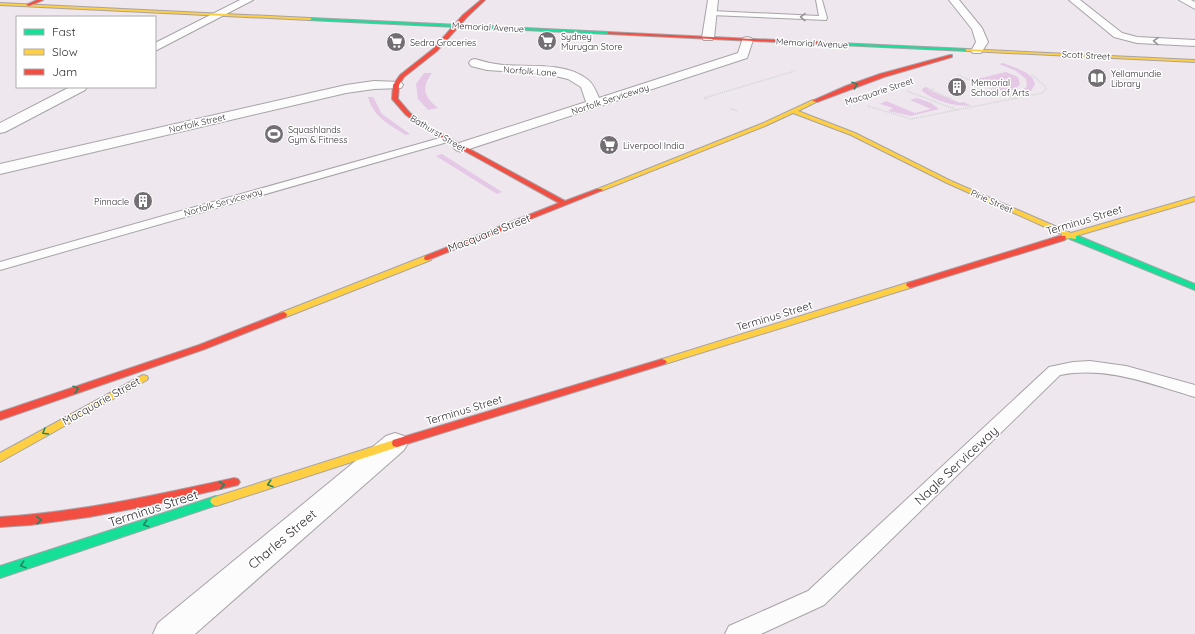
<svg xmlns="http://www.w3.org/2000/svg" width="1195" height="634" viewBox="0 0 1195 634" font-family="Quicksand,sans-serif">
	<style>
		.green { fill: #e4c8e6 }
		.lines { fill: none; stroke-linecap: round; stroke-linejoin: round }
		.lane-casing { stroke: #a7a3a7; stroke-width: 2 }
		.street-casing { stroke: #a7a3a7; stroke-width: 2 }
		.fast-casing { stroke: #a7a3a7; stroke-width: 2 }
		.slow-casing { stroke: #a7a3a7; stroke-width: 2 }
		.jam-casing { stroke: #a7a3a7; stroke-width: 2 }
		.path { stroke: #d4d3d4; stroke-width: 1.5; stroke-dasharray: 1 1; stroke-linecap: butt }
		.lane { fill: #fcfcfc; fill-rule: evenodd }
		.street { fill: #fcfcfc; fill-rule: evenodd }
		.fast { fill: #16e098; fill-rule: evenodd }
		.slow { fill: #ffcf43; fill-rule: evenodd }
		.jam { fill: #f24e42; fill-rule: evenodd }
		.oneway { stroke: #969496 }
		.oneway2 { stroke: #248664 }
		.labels { text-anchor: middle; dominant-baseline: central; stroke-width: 3; stroke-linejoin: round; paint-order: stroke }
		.far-street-label { font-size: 9px; fill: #312c31; stroke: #fff }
		.far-poi-label { font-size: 9px; fill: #312c31; stroke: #fff; text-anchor: start }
		.street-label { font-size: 11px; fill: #312c31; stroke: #fff }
		.near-street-label { font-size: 13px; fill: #312c31; stroke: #fff }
	</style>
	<rect width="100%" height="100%" fill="#eee8ee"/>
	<g class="green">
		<path d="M1003 63C1013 67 1033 72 1035 84L1031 91 1018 96 1011 94 1027 87 1026 79 1016 71 999 64Z"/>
		<path d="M1006 72 1018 77 1020 84C1009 99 987 85 973 80Z"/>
		<path d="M424 73H432C420 89 425 97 438 108L428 110 418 99 416 84Z"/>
		<path d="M926 87 930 89 928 90 960 103 963 102 972 106C955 106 936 102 922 91L923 88Z"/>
		<path d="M368 97H373L382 114 410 134 406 135C390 125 373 117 368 97Z"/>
		<path d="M917 98 931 103 939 109 911 116 888 111 893 108 880 104 886 101 915 113 931 109 910 100Z"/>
		<path d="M442 154 502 192 497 194 436 156Z"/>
	</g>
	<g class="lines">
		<defs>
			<g id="lane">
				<path d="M816 0H822L827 18 826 20 711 15 707 13 711 11 819 16Z"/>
				<path d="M447 136 452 139 451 141 0 270V262Z"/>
				<path d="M1090 361 1126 366 1195 385V397C1150 384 1108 366 1060 375L824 605 761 634H725L729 626 808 591 1049 367 1073 362Z"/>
			</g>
			<g id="street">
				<path d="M240 0H253L155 51V43Z"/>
				<path d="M708 0H718L714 38 712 40H704L702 38Z"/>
				<path d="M949 0H959L982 28 988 42 981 53H973L971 51 976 42 972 29Z"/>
				<path d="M1069 0H1080L1122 33 1137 37 1195 40V46L1137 43 1114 37Z"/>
				<path d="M1179 0H1191L1195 2V9Z"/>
				<path d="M747 37 751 38 753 40 747 58 466 150 461 152 456 150 453 147 456 144 586 102 581 87 568 79 547 74 487 70 471 66 469 63 471 60 475 59C484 62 493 64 503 65 530 67 564 62 587 79 593 83 596 91 599 98L738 53 743 38Z"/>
				<path d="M374 81 401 82 403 85 401 88 374 89 346 93 0 174V164L346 85Z"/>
				<path d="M70 87H87L85 90 5 132 0 133V123Z"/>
				<path d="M395 433 404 436 408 443 404 450 195 634H153L158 623 386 436Z"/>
			</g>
			<g id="fast">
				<path d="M310 18 609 32 611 33 609 34 308 20Z"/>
				<path d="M816 42 968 49 970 50 968 51 818 44H816Z"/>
				<path d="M1070 235H1076L1195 284V290L1070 239 1069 237Z"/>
				<path d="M216 496 220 498 222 501 220 504 0 578V566Z"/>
			</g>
			<g id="slow">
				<path d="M0 3 310 18 312 19 310 20 0 5Z"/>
				<path d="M966 49 1195 60V62L968 51H966Z"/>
				<path d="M813 100 818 101 798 111 855 133 951 181 1071 233 1195 197V201L1076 236V239L1069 238 1062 240 1058 238 1063 235 947 183 851 135 793 113 765 126 601 191H597L595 190 761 124Z"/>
				<path d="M425 256H428L432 258 431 260 286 317 283 318 279 315 280 313Z"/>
				<path d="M910 282 913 283 914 285 913 287 665 364H659L657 362 659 360Z"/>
				<path d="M143 375 147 376 148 378 147 380 0 462V453Z"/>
				<path d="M397 439 401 440 402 443 401 446 216 506 212 504 210 501 212 498Z"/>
			</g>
			<g id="jam">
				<path d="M37 0H43L29 6 26 5Z"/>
				<path d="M481 0H485L467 17 437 51 404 77 399 85 398 99 410 113 429 127 565 201 597 189H601L603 190 428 260H425L424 258 425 256 559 203 425 129 406 115 392 99 393 85 400 75 433 49 463 15Z"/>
				<path d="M607 32 818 42 820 43 818 44 609 34Z"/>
				<path d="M950 55H952V57L884 77 817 102 812 101 846 86 880 74Z"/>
				<path d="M1059 236H1065L1066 238 1065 240 913 287 910 288 906 285 907 283Z"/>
				<path d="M283 312 286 313 287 315 286 317 205 349 0 420V412L199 345Z"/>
				<path d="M662 359 665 360 667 362 665 364 397 447 393 446 392 443 393 440Z"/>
				<path d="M234 478 238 479 240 482 238 485 147 506 89 517 30 525 0 527V517C79 512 156 495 234 478Z"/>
			</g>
		</defs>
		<use href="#lane" class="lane-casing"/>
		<use href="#street" class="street-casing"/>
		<use href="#fast" class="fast-casing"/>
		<use href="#slow" class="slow-casing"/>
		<use href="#jam" class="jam-casing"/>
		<g class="path">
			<path d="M958 75 1016 99"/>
			<path d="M934 89 930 90 952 99"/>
			<path d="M907 91 957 110"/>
			<path d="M707 99 704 98 795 71"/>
			<path d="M868 106 911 119 1042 93 1046 89 1045 86 1031 74"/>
			<path d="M731 109 738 111"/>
		</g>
		<use href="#lane" class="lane"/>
		<use href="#street" class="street"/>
		<use href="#fast" class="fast"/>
		<use href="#slow" class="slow"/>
		<use href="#jam" class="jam"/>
	</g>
	<defs><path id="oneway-chevron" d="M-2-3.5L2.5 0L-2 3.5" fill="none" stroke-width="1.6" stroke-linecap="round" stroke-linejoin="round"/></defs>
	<g class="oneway">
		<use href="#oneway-chevron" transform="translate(803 17) rotate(-178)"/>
		<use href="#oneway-chevron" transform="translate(1156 41) rotate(-177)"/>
	</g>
	<g class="oneway2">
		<use href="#oneway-chevron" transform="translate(855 85) rotate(-19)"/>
		<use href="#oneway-chevron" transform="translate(76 389) rotate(-18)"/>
		<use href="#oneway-chevron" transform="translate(45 432) rotate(150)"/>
		<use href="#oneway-chevron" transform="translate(270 484) rotate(162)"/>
		<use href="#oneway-chevron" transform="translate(222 485) rotate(-13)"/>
		<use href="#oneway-chevron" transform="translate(39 520) rotate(-4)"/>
		<use href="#oneway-chevron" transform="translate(146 524) rotate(162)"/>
		<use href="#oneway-chevron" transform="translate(23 565) rotate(162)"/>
	</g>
	<defs>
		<symbol id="supermarket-disc" viewBox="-11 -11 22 22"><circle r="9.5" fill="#736e73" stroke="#fff"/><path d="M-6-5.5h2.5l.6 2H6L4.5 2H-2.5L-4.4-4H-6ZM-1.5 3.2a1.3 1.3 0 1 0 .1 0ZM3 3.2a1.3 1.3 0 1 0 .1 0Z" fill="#fff"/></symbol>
		<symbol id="library-disc" viewBox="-11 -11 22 22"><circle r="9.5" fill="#736e73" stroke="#fff"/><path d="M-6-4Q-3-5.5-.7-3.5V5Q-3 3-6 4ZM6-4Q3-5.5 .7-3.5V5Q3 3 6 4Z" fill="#fff"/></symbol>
		<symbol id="building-disc" viewBox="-11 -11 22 22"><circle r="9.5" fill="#736e73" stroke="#fff"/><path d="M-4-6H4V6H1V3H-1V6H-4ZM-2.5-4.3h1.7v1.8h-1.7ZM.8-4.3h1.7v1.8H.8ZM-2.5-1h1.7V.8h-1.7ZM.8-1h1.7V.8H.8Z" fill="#fff"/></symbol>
		<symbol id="stadium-disc" viewBox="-11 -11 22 22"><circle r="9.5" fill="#736e73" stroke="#fff"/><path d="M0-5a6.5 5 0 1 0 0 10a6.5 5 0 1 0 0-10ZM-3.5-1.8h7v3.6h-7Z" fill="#fff"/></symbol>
	</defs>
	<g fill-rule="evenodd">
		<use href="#supermarket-disc" x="536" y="30" width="22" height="22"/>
		<use href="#supermarket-disc" x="385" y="31" width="22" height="22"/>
		<use href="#library-disc" x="1086" y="67" width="22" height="22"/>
		<use href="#building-disc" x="946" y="76" width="22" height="22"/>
		<use href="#stadium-disc" x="263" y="123" width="22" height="22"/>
		<use href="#supermarket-disc" x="598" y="134" width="22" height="22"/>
		<use href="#building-disc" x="132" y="190" width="22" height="22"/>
	</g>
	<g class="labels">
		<g class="far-street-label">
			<text transform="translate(488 27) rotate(3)">Memorial Avenue</text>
			<text transform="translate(812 43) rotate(3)">Memorial Avenue</text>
			<text transform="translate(1086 55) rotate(3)">Scott Street</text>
			<text transform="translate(530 71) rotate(4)">Norfolk Lane</text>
			<text transform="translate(879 91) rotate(-18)">Macquarie Street</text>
			<text transform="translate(610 99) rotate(-18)">Norfolk Serviceway</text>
			<text transform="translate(197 123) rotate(-13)">Norfolk Street</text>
			<text transform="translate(438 133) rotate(31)">Bathurst Street</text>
			<text transform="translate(992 201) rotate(24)">Pirie Street</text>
			<text transform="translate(223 202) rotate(-16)">Norfolk Serviceway</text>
		</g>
		<g class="far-poi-label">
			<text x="561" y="36">Sydney<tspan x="561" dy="10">Murugan Store</tspan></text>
			<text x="410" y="42">Sedra Groceries</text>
			<text x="1111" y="73">Yellamundie<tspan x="1111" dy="10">Library</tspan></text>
			<text x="971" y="82">Memorial<tspan x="971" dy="10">School of Arts</tspan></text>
			<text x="288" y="129">Squashlands<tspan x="288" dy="10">Gym &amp; Fitness</tspan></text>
			<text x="623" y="145">Liverpool India</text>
			<text x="129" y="201" text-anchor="end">Pinnacle</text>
		</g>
		<g class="street-label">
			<text transform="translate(1084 220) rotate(-17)">Terminus Street</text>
			<text transform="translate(489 233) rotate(-21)">Macquarie Street</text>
			<text transform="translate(774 316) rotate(-17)">Terminus Street</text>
			<text transform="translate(101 401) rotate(-29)">Macquarie Street</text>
			<text transform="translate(464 410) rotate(-17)">Terminus Street</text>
		</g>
		<g class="near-street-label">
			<text transform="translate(956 465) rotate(-43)">Nagle Serviceway</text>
			<text transform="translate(153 508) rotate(-18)">Terminus Street</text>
			<text transform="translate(282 539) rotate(-40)">Charles Street</text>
		</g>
	</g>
	<rect x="16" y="16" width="140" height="72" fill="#ffffff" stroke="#adabad"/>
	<rect x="24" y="29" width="20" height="6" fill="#16e098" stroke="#adabad"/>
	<text x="52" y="36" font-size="12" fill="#312c31">Fast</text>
	<rect x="24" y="49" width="20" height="6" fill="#ffcf43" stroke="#adabad"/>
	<text x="52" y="56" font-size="12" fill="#312c31">Slow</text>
	<rect x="24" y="69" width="20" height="6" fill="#f24e42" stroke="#adabad"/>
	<text x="52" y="76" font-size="12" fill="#312c31">Jam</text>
</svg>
